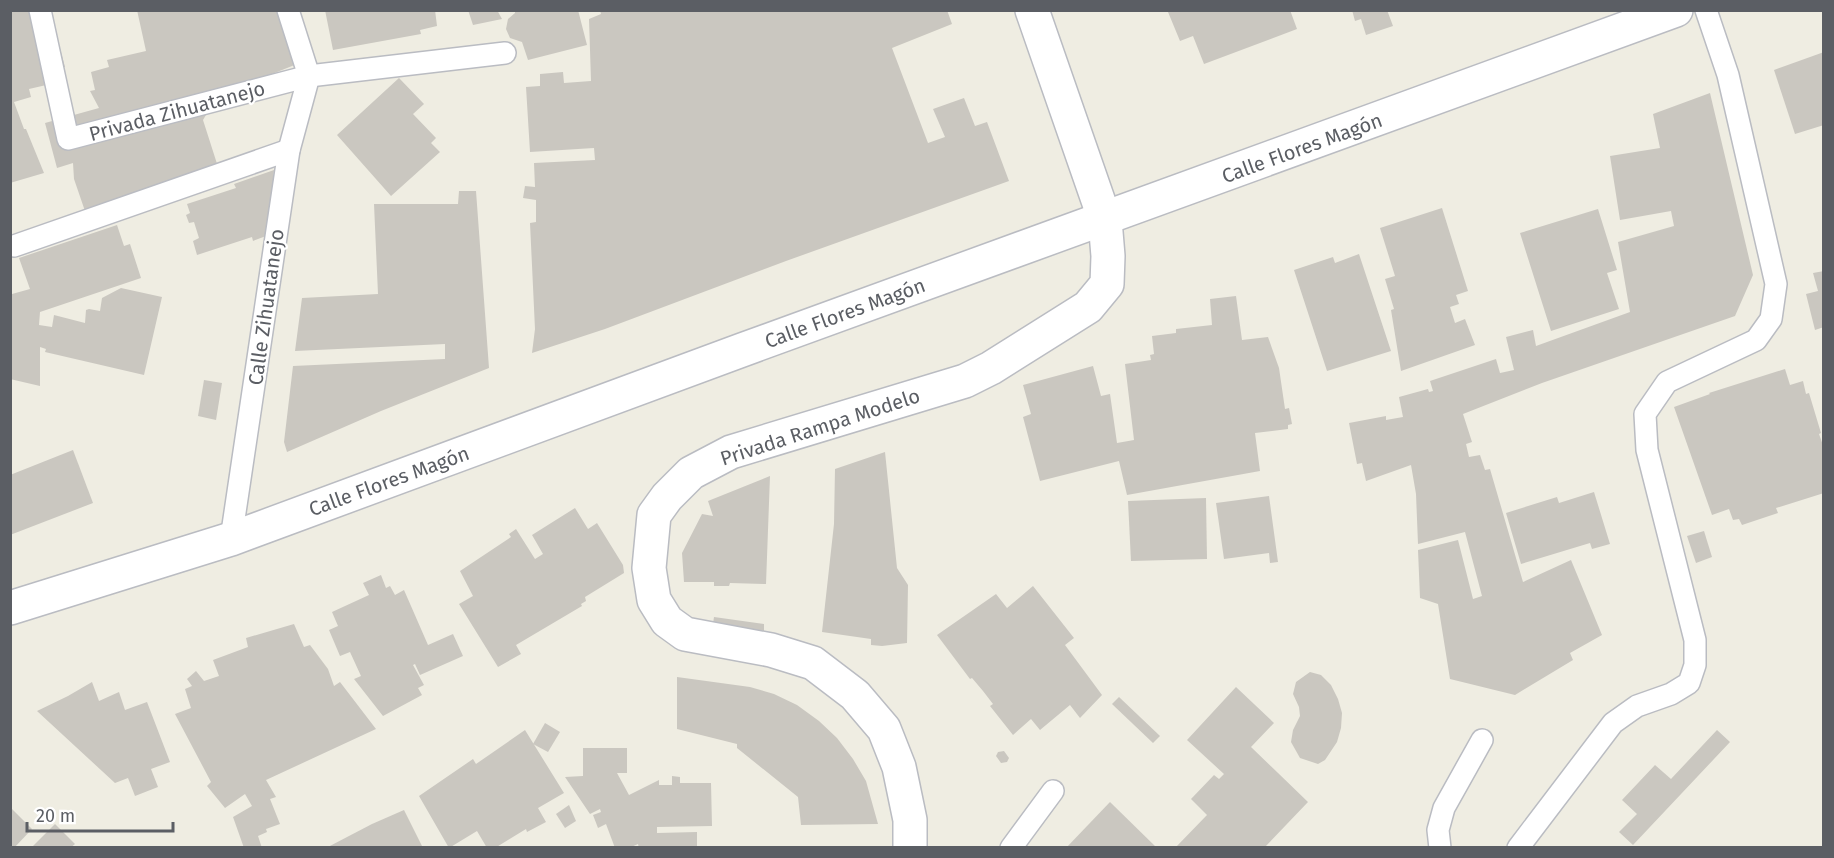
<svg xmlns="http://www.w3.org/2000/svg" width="1834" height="858" viewBox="0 0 1834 858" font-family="'Fira Sans',sans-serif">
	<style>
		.building { fill: #cac7c0 }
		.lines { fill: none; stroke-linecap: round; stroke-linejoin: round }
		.service-casing { stroke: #babcc2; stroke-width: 24 }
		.minor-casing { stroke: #babcc2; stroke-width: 36 }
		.tertiary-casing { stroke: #babcc2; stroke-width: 36 }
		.service { stroke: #fff; stroke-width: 21 }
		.minor { stroke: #fff; stroke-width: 33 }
		.tertiary { stroke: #fff; stroke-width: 33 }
		.labels { text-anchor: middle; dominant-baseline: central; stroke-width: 4.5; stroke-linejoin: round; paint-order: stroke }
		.street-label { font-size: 20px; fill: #5b5e64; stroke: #fff }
	</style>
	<rect width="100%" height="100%" fill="#efede2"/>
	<g class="building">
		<path d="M10 10H46L52 35 56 34 65 67 56 69 55 83 29 89 31 97 14 102 24 129H26L44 173 10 183Z"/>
		<path d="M137 10H285L302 62 217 96 203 120 219 170 86 214 74 179 73 163 57 168 45 123 99 108 90 91 95 90 91 72 109 67 107 60 146 51Z"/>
		<path d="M325 10H435L437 26 420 30 421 34 333 50Z"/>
		<path d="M468 10H497L502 19 473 25Z"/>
		<path d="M515 10H578L587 45 528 60 522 42 510 38 506 29 508 19 515 13Z"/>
		<path d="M600 10H947L952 24 892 48 928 143 945 137 933 109 964 98 975 126 987 122 1009 181 786 261 605 329 532 353 535 329 530 223 536 222V200L523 198 525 186 535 187 534 163 595 160 594 148 530 152 526 87 540 86V74L563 72 564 83 591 81 589 19 601 14Z"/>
		<path d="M1171 10H1290L1297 29 1204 64 1193 36 1180 41 1168 12Z"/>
		<path d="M1352 10H1387L1393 26 1366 35 1361 19 1355 21Z"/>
		<path d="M1824 52V125L1795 134 1774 70Z"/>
		<path d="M399 78 424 104 413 114 436 138 431 143 440 152 391 196 337 135Z"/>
		<path d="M1710 93 1753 275 1735 316 1542 383 1463 414 1472 442 1466 444 1469 457 1480 455 1485 470 1490 469 1523 582 1571 560 1602 635 1570 653 1573 660 1515 695 1450 679 1438 604 1420 598 1418 550 1458 540 1473 599 1482 596 1465 532 1418 544 1416 494 1411 465 1366 481 1362 463 1357 464 1349 423 1386 416V420L1403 417 1399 397 1428 389 1429 392 1433 391 1430 381 1496 359 1500 373 1514 370 1506 337 1533 330 1536 346 1630 312 1618 242 1674 226 1671 211 1620 220 1610 156 1660 148 1653 114Z"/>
		<path d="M274 170 270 224 266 236 253 241 252 237 197 255 193 241 199 238 194 222 189 223 186 215 190 213 187 204 236 188 234 184Z"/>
		<path d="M459 191H476L489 368 381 411 287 452 284 442 293 366 445 359V344L295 351 302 298 378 294 374 204H458Z"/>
		<path d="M1442 208 1468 291 1456 295 1459 304 1450 307 1455 323 1465 319 1475 345 1401 371 1391 310 1394 309 1385 279 1395 276 1380 228Z"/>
		<path d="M1598 209 1617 270 1607 273 1619 309 1551 331 1520 233Z"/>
		<path d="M117 225 124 246 130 244 141 278 40 312 39 325 52 327 54 315 85 323 86 310 89 309 100 311 102 298 121 288 162 297 144 375 45 352 46 349 40 347V386L10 379V297L12 294 30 289 19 258Z"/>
		<path d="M1359 254 1391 351 1327 371 1294 270 1333 257 1335 263Z"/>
		<path d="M1824 271V327L1815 330 1806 294 1818 291 1813 273Z"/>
		<path d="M1236 296 1242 340 1268 337 1279 368 1285 409 1289 408 1292 424 1288 425V429L1255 433 1260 471 1127 495 1119 461 1040 481 1023 417 1031 414 1023 385 1093 366 1101 396 1110 394 1117 443 1134 440 1125 364 1151 360 1150 355 1154 354 1152 336 1176 333V329L1212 325 1210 299Z"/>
		<path d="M1785 369 1790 385 1803 381 1806 394 1809 393 1821 433 1819 434 1824 448V493L1776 508 1778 513 1742 525 1739 519 1733 520 1729 509 1712 515 1674 407 1710 394 1709 393Z"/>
		<path d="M204 380 222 383 216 420 198 416Z"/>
		<path d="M73 450 93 503 10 535V475Z"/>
		<path d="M885 452 897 568 908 585 907 643 882 646 871 645V639L822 632 834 524 835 469Z"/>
		<path d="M770 476 766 584 730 583 729 586H714V582H684L682 553 702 514 713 516 708 501Z"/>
		<path d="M1594 492 1610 544 1592 549 1590 543 1521 564 1506 513 1557 497 1559 503Z"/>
		<path d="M1269 496 1278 562 1270 563 1269 553 1224 559 1216 503Z"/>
		<path d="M1206 498 1207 559 1131 561 1128 501Z"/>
		<path d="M575 508 588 529 597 523 623 565 624 573 585 597 586 601 581 604 582 606 516 645 521 654 498 667 459 604 473 596 460 571 511 537 509 534 516 529 535 559 543 554 532 535Z"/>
		<path d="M1704 531 1712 557 1696 563 1687 536Z"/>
		<path d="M381 575 386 588 390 586 395 595 404 590 428 645 453 634 463 656 420 675 415 664 413 665 424 685 418 688 422 695 383 716 354 679 361 676 350 652 340 656 329 630 338 626 332 612 369 595 363 583Z"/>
		<path d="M1033 586 1074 638 1065 645 1102 695 1080 718 1070 705 1040 730 1031 719 1013 735 990 706 993 704 983 691 972 678 970 679 937 635 996 594 1007 608Z"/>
		<path d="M714 617 764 624V631L722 626 712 630Z"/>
		<path d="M294 624 304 647 310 645 328 669 334 686 340 682 376 729 266 780 276 797 270 799 280 824 266 829 267 832 258 836 262 848H244L233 817 252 806 245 794 225 808 207 786 211 782 175 714 191 708 185 689 192 686 187 679 196 671 204 681 219 676 213 660 248 647 246 638Z"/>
		<path d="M1310 672 1321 675 1331 685 1338 699 1342 713 1341 728 1337 742 1325 760 1318 764 1300 758 1291 742 1293 730 1300 716 1299 707 1293 694 1296 682Z"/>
		<path d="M677 677 750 687 774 694 797 705 819 721 837 738 853 759 866 781 878 824 801 825 798 797 737 748V744L677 729Z"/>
		<path d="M92 682 99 701 119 692 125 710 147 702 170 762 151 769 158 787 135 796 128 778 115 783 37 711 68 696Z"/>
		<path d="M1236 687 1274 723 1251 747 1308 802 1264 848H1175L1207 815 1191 799 1214 775 1219 779 1224 774 1187 740Z"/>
		<path d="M1119 697 1160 736 1153 743 1112 704Z"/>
		<path d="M545 723 560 732 548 752 533 744Z"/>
		<path d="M525 730 564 793 538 808 546 822 527 832 526 829 495 848H487L477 831 449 848 419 796 473 759 476 764Z"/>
		<path d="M1717 730 1730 742 1633 845 1619 832 1637 814 1622 800 1655 765 1671 779Z"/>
		<path d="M583 748H627V773H617L629 795 659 780V785H672V776L680 777V783H711L712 826 657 827V833L697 832V848H657V846L639 848 638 844 629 848H615L606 824 598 828 593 815 601 812 600 809 590 814 565 777 583 776Z"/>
		<path d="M1004 751 1009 758 1007 762 1001 763 996 756 998 752Z"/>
		<path d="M1110 802 1157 848H1066Z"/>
		<path d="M569 805 576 821 565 828 556 814Z"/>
		<path d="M10 807 32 829 14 848H10Z"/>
		<path d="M404 810 423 848H326L372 824Z"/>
		<path d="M55 824 75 844 70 848H35L33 846Z"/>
	</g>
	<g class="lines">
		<defs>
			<g id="service">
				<path d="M40 10 68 139 309 76 505 53"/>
				<path d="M14 246 289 150"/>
				<path d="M231 539 289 150 309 76 288 10"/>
				<path d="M1011 848 1053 791"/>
				<path d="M1440 848 1438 830 1444 808 1482 740"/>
				<path d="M1518 848 1613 723 1637 706 1671 694 1689 683 1695 665V640L1647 450 1645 414 1667 382 1756 340 1771 319 1776 284 1728 75 1706 10"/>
			</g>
			<path id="minor" d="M910 848V820L899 767 884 729 855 695 813 663 771 650 685 634 667 621 654 600 649 568 654 515 667 497 691 473 731 452 965 381 991 368 1088 307 1107 284 1108 256 1105 220"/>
			<g id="tertiary">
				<path d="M1032 10 1105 220"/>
				<path d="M10 608 231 539 742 350 1676 10"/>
			</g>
		</defs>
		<use href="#service" class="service-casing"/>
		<use href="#minor" class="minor-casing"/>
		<use href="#tertiary" class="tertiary-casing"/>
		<use href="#service" class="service"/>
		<use href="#minor" class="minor"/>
		<use href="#tertiary" class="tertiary"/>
	</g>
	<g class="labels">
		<g class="street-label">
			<text transform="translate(177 111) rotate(-15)">Privada Zihuatanejo</text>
			<text transform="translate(1302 148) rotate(-20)">Calle Flores Magón</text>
			<text transform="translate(266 307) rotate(-82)">Calle Zihuatanejo</text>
			<text transform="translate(845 313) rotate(-20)">Calle Flores Magón</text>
			<text transform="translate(820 427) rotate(-18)">Privada Rampa Modelo</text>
			<text transform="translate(389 481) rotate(-20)">Calle Flores Magón</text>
		</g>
	</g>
	<rect width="1834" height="858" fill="none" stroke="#5b5e64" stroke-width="24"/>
	<path d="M27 822v9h146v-9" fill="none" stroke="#5b5e64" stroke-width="3"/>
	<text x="36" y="822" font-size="18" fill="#5b5e64" stroke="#ffffff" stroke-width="4.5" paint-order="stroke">20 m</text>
</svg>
